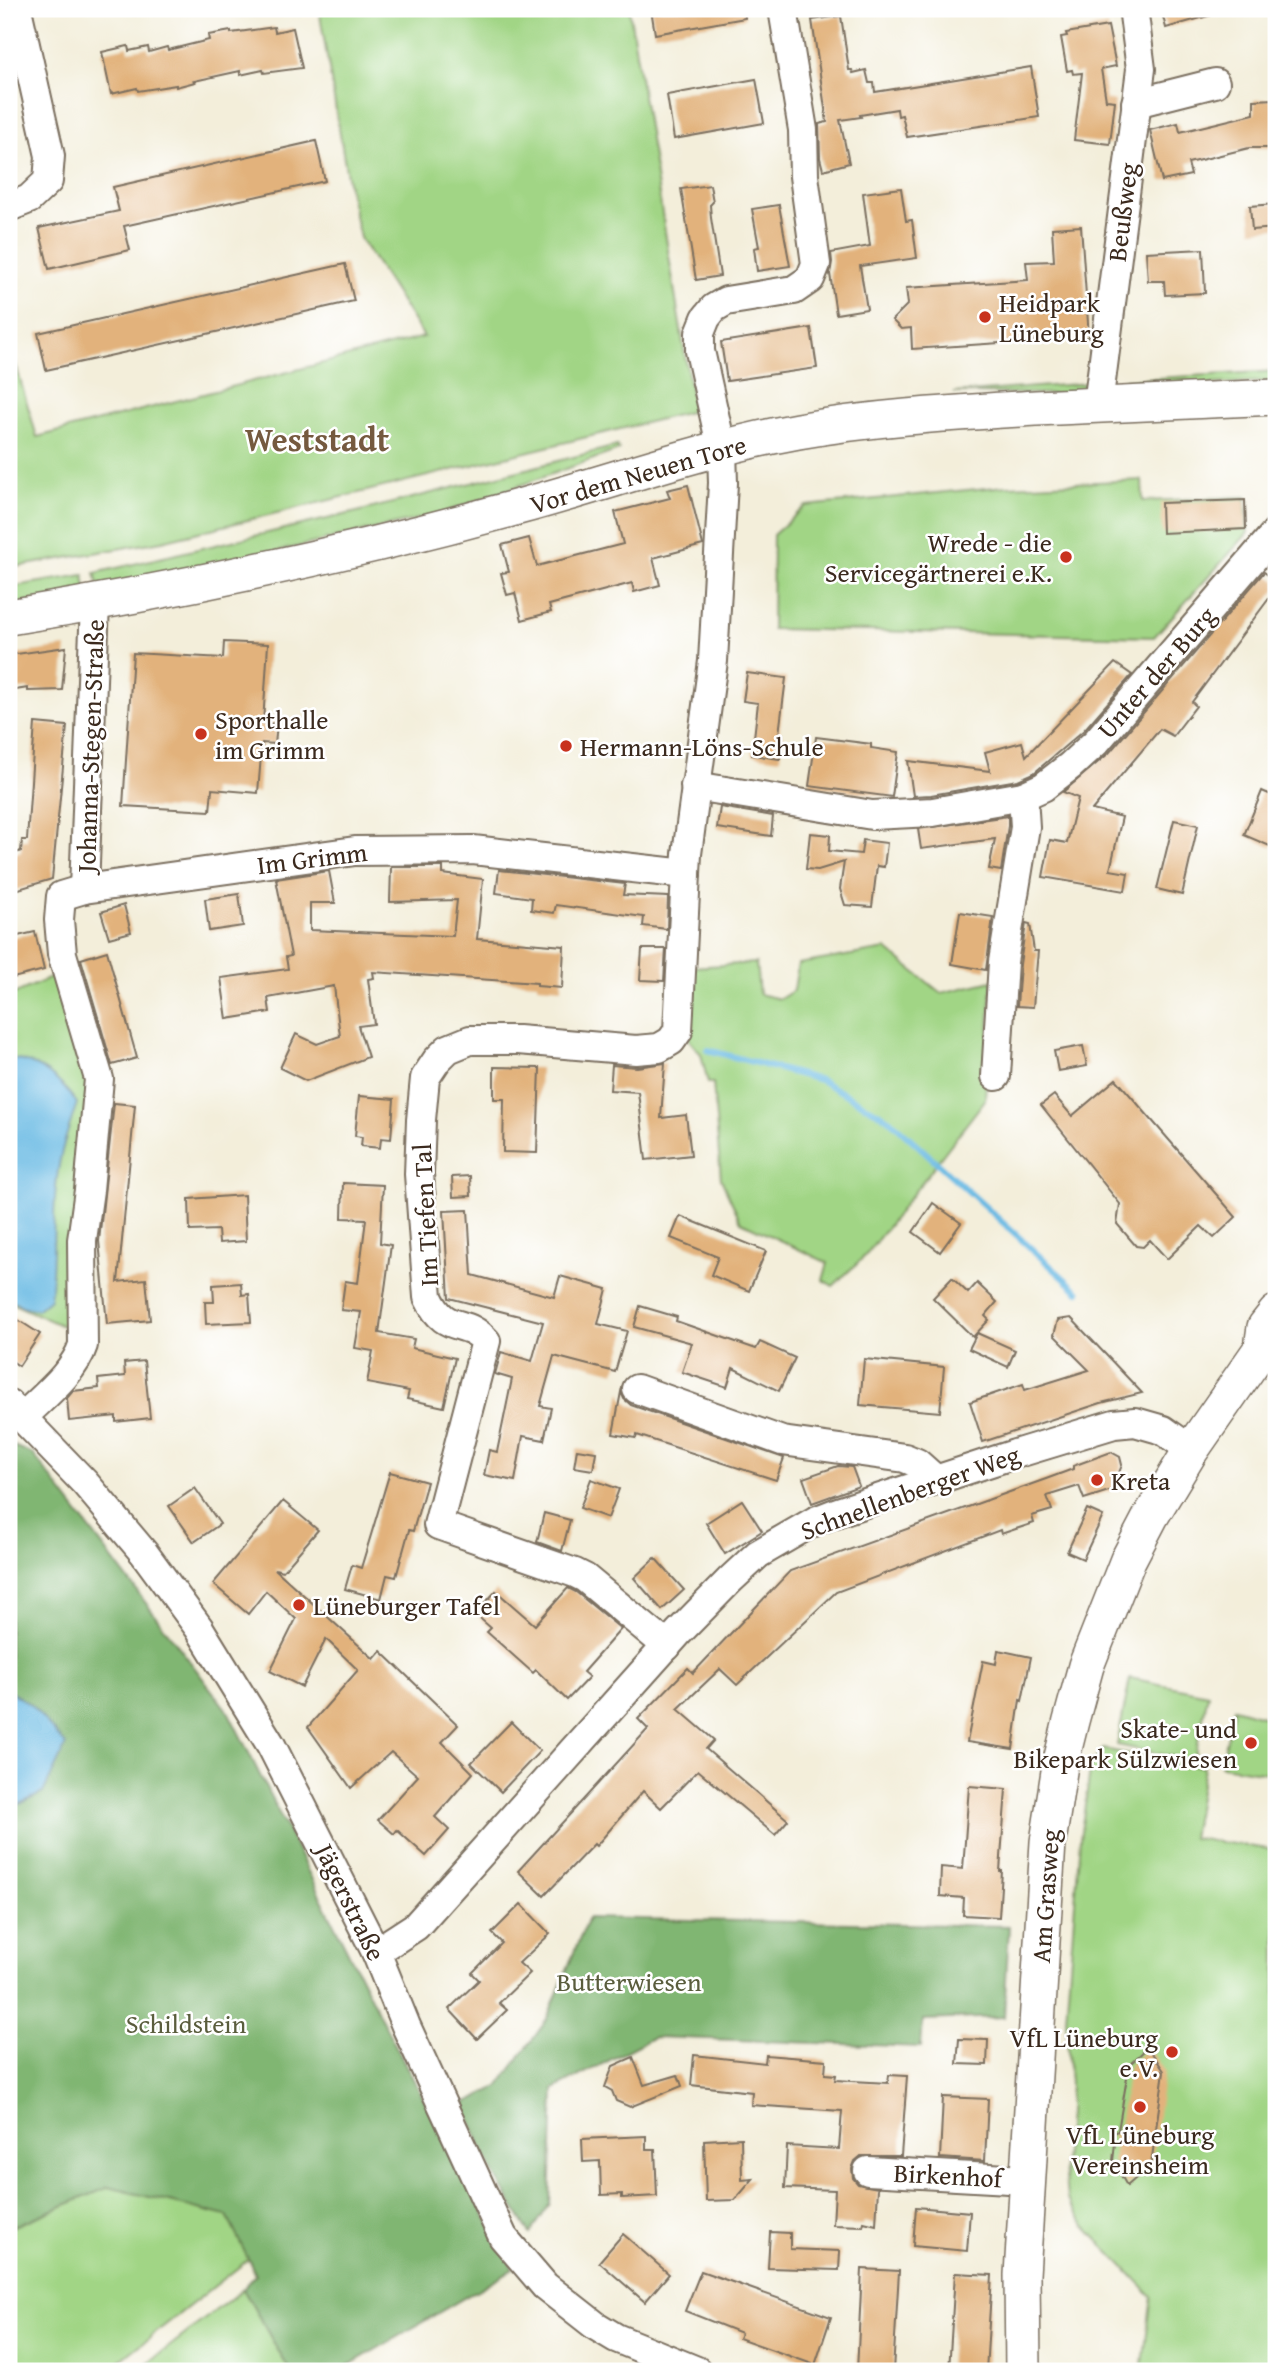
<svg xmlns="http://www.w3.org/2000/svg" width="1285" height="2380" viewBox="0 0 1285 2380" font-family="'Gentium Book Plus',serif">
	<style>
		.green { fill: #a1d585; stroke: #6e8052; stroke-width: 2 }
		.forest { fill: #80b672; stroke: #5e7048; stroke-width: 2 }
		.water { fill: #68b9e3; stroke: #527280; stroke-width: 2 }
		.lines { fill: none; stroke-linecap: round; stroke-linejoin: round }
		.stream { stroke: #68b9e3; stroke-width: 6 }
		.building { fill: #e2b27b }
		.minor-casing { stroke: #7b6f60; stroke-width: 32 }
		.major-casing { stroke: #7b6f60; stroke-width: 38 }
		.minor { stroke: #fff; stroke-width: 28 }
		.major { stroke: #fff; stroke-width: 35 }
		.poi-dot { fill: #c8321e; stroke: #fff; stroke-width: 2.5 }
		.labels { text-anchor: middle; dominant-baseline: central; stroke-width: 5; stroke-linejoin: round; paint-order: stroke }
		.street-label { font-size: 26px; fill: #3b2a1e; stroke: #fff }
		.poi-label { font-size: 26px; fill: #3b2a1e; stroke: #fff; text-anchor: start }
		.park-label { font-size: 26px; fill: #5a5d3d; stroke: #fff }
		.district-label { font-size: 33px; font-weight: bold; fill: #755a3f; stroke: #fff }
	</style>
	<rect width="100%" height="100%" fill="#fff"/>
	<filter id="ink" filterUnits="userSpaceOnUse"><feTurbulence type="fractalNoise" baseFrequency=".0143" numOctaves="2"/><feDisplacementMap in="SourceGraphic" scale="14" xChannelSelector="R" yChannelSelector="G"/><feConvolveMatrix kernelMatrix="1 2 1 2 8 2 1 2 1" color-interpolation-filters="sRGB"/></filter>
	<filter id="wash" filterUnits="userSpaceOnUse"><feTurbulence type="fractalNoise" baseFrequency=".00686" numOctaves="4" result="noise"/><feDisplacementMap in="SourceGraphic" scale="28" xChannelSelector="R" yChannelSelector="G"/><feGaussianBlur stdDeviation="1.57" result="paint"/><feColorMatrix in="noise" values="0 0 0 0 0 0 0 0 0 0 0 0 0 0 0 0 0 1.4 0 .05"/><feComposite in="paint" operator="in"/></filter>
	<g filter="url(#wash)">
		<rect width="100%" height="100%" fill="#f3eeda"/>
		<g class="green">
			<path d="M319 9H629L694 411 162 541 9 568V342L37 437 424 337 360 238 350 194Z"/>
			<path d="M1276 371V381L1125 388V380Z"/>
			<path d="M1092 383 1080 394 954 393Z"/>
			<path d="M617 446 619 450 440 514 100 592 95 573 357 512Z"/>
			<path d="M1142 480 1143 501 1246 497 1248 533 1154 637 772 629 773 535 806 506 1007 486Z"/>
			<path d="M84 575 87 593 9 605V587Z"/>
			<path d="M886 949 941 993 992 981 985 1100 865 1256 833 1286 823 1280 828 1263 741 1222 721 1179 713 1083H708L701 1054 689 1040 692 967 756 963 759 994 780 999 794 990 798 964Z"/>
			<path d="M62 973 95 1080 74 1331 9 1302V996Z"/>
			<path d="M1130 1678 1208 1694 1194 1761 1117 1745Z"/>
			<path d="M1234 1708 1276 1720V1774L1221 1766Z"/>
			<path d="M1103 1749 1204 1767 1192 1838 1276 1850V2371H1142L1152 2296 1091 2233 1067 2199 1064 2165 1070 2085 1066 2019 1080 1838 1091 1765Z"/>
			<path d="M109 2187 227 2216 249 2259 107 2371H9V2228Z"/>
			<path d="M243 2289 290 2371H138Z"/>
		</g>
		<g class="forest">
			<path d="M9 1444 33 1454 229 1713 379 2014 513 2269 339 2371H290L243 2289 256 2275 227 2216 109 2187 9 2228V1809L43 1793 31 1705 9 1691Z"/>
			<path d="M588 1918 1009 1926 1004 2017 923 2020 921 2047 654 2037 554 2089 550 2204 530 2234 493 2172 463 2104 498 2087 546 2021Z"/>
		</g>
		<g class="water">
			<path d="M9 1058C41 1062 58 1078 77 1103 72 1119 66 1135 62 1151 50 1199 56 1251 50 1299L37 1310 22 1306 9 1298Z"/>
			<path d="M9 1691 31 1705 66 1745 43 1793 9 1809Z"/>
		</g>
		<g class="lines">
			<path class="stream" d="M708 1050 820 1080 889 1119 1079 1292"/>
		</g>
		<g id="blocks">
			<g class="building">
				<path d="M651 9H744L745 18 655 34Z"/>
				<path d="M1161 9H1214L1215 14 1166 28Z"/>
				<path d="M841 16 849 70H852L853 73 866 70 869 83H874L875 92 1031 67 1039 117 907 137 902 115 898 116 897 109 860 115 861 117 840 120 849 163 823 170 820 158 819 124 827 122 812 20Z"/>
				<path d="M1108 26 1116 66 1101 69 1106 100 1115 101 1110 144 1074 140 1082 73 1073 74 1072 70 1067 71 1061 37 1067 36 1066 33Z"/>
				<path d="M274 27 275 32 293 28 302 68 264 73 263 70 240 75V71L194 81 195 82 176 87V85L138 91 137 88 111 94 102 52 128 46 129 51 148 47 149 52 167 47 168 50 209 40 208 35 231 31V33Z"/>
				<path d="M756 79 764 123 674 139 667 95Z"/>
				<path d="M1276 99V148H1249L1188 163 1191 175 1162 181 1150 130 1178 123 1180 132 1254 114V100Z"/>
				<path d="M316 141 325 181 124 226 130 250 49 269 39 228 119 211 113 187Z"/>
				<path d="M710 185 713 202 710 205 711 218 720 276 696 280 681 189Z"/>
				<path d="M901 188 906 221 912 220 917 258 860 266 867 309 836 314 830 274 832 262 831 253 870 246 863 193Z"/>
				<path d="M1276 204V228L1252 230 1250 206Z"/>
				<path d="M779 205 790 266 757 271 754 248 759 247 752 209Z"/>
				<path d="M1081 226 1089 337 912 349 911 328 901 329 892 320 908 304 906 288 1028 280 1026 262 1054 261 1052 228Z"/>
				<path d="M1203 249 1205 293 1165 295 1164 281H1148L1146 252Z"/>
				<path d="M345 264 354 301 46 370 38 333Z"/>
				<path d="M811 328 817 368 727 381 721 342Z"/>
				<path d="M688 485 703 545 653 558 660 585 634 592 632 583 549 605 551 612 522 620 515 593 507 595 501 573 509 572 502 545 529 538 537 566 623 544 615 512 670 498 667 490Z"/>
				<path d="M1245 500 1246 529 1162 533 1161 503Z"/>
				<path d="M1264 572 1276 581V589L1192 702 1196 706 1173 736 1160 729 1092 810 1122 817 1110 870 1128 873 1125 891 1043 877 1050 840 1067 843 1078 798 1063 792 1109 753Z"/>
				<path d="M224 642 268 644 263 723 277 724 275 744 262 743 258 793 212 789 210 811 123 806 133 653 223 658Z"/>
				<path d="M66 647 62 690 28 691V688L9 691V655Z"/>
				<path d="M1115 663 1132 675 1084 730 1034 773 1018 780 931 795 913 796 908 761 990 771 985 752 1022 742 1026 756Z"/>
				<path d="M747 673 786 678 779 734H783L780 759 752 755 758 703 743 701Z"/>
				<path d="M35 723 67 726 52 879 9 892V856L21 851 22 840H27Z"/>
				<path d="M816 737 871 744V748L898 752 892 797 809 786Z"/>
				<path d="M1262 791 1276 797V837L1272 847 1244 835Z"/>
				<path d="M720 807 773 816 771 836 717 828Z"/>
				<path d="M1008 816V826L1001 871 989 869 995 839 921 849 918 829Z"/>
				<path d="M1174 820 1198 825 1182 895 1157 889Z"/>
				<path d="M810 833 830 835 829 851 861 854 863 840 887 843 884 867 877 866 872 907 845 905 840 889 844 862 818 870 806 869Z"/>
				<path d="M391 867H443V874L483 879 477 939 564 946 562 988 537 986V983L373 972 374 978 368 979 374 1024 358 1026 368 1057 306 1081 280 1068 296 1034 317 1044 340 1036 334 986 268 998 270 1012 227 1019 221 978 288 969 286 957 291 956 276 879 329 871 335 903H310V930L453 936 457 900 390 902Z"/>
				<path d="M499 870 625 884 623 895 668 897 667 929 643 926 644 917 556 905 554 913 531 910 532 898 496 893Z"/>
				<path d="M239 894 243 926 209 931 205 899Z"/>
				<path d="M124 905 131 932 109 938 101 912Z"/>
				<path d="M960 912 993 917 986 970 952 964Z"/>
				<path d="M1026 923 1030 924 1034 951H1038L1033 1007 1017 1006 1020 964Z"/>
				<path d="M35 932 44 970 9 979V938Z"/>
				<path d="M642 949H666L664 981 640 980Z"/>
				<path d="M107 951 137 1058 112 1065 81 959Z"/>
				<path d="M1083 1046 1087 1066 1058 1071 1054 1051Z"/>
				<path d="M665 1063 661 1118 686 1115 691 1155 646 1160 638 1092 610 1090 612 1065 637 1067Z"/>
				<path d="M494 1067 540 1068 537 1153 503 1152 504 1099H494Z"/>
				<path d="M1116 1079 1236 1217 1214 1238 1201 1226 1167 1259 1150 1240 1143 1247 1136 1246 1117 1224 1120 1204 1041 1105 1054 1095 1072 1116Z"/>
				<path d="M359 1096 394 1099 391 1139 381 1138 380 1148 361 1146 362 1137 355 1136Z"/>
				<path d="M114 1103 135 1105 118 1282 146 1279 150 1320 107 1324 99 1241Z"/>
				<path d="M470 1176 471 1196 453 1197 452 1177Z"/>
				<path d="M343 1183 383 1185 380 1243 391 1245 379 1333 414 1339 412 1348 455 1358 444 1407 407 1399 409 1391 367 1383 373 1351 355 1348 361 1312 341 1310 345 1281 358 1283 366 1219 342 1218Z"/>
				<path d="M244 1195 246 1241 219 1243 218 1230 190 1231 189 1199Z"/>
				<path d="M933 1203 961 1223 940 1252 913 1232Z"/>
				<path d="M468 1210 472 1275 554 1297 560 1276 607 1289 598 1324 627 1331 615 1372 554 1356 540 1406 551 1408 544 1440 523 1436 515 1481 484 1475 489 1450 497 1452 512 1379 495 1374 501 1352 532 1361 543 1322 449 1298 444 1211Z"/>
				<path d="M680 1216 766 1251 749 1291 711 1275 718 1257 671 1238Z"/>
				<path d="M952 1278 968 1293 977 1283 997 1302 985 1316 989 1320 973 1337 933 1298Z"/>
				<path d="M241 1283 242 1295 249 1294 251 1322 206 1324 205 1302H214L213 1285Z"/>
				<path d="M640 1306 677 1317 676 1321 756 1349 760 1342 795 1358 779 1391 733 1368 727 1387 682 1372 692 1343 634 1327Z"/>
				<path d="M9 1314 40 1334 19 1366 9 1359Z"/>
				<path d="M1071 1318 1142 1393 1101 1403 983 1442 970 1402 1023 1384 1025 1390 1089 1370 1054 1335 1058 1320Z"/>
				<path d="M977 1333 1015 1350 1008 1367 969 1349Z"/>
				<path d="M864 1359 944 1367 940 1412 860 1405Z"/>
				<path d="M144 1361 150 1418 116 1422V1416L69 1421 67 1398 73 1391 99 1388 98 1379 125 1376 124 1363Z"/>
				<path d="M621 1392 624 1399 631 1405 784 1458 776 1480 637 1435 636 1438 613 1434Z"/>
				<path d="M577 1449 596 1452 593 1470 574 1467Z"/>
				<path d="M1111 1452 1120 1457 1122 1465 1112 1490 1084 1499 1079 1486 1047 1496 1052 1510 1032 1516 1034 1523 1001 1534 1000 1530 836 1592 737 1685 720 1669 678 1709 714 1740 706 1749 788 1820 775 1835 698 1770 661 1808 643 1791 596 1846 594 1844 544 1896 518 1871 648 1729 638 1719 688 1668 693 1673 790 1571 1046 1479 1073 1469V1466Z"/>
				<path d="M838 1466 852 1467 859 1486 812 1503 803 1478Z"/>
				<path d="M390 1472 427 1482 413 1531 409 1530 396 1577 387 1575 381 1599 345 1589 352 1565 361 1568Z"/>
				<path d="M591 1479 619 1489 608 1518 580 1508Z"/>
				<path d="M195 1488 220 1524 194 1542 169 1506Z"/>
				<path d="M742 1500 762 1531 725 1554 706 1523Z"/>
				<path d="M283 1501 318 1530 283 1571 275 1569 374 1659 381 1651 458 1725 442 1742 473 1773 435 1817 449 1830 426 1856 397 1830 394 1834 378 1820 418 1776 391 1752 351 1788 308 1727 358 1670 326 1639 302 1687 270 1671 296 1619 266 1591 248 1614 213 1584Z"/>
				<path d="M1087 1509 1103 1516 1083 1559 1067 1552Z"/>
				<path d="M544 1513 570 1520 562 1551 537 1542Z"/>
				<path d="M655 1558 684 1590 662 1610 634 1578Z"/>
				<path d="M568 1588 576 1592 621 1629 583 1672 589 1677 567 1700 536 1670 533 1673 487 1632 491 1628 475 1614 496 1591 535 1625Z"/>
				<path d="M998 1650 1031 1657 1022 1701 1020 1700 1013 1749 967 1742 983 1661 996 1664Z"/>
				<path d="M511 1722 540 1751 501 1792 471 1763Z"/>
				<path d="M969 1786 1006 1789 1000 1871H1002L999 1917 963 1915 964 1898 940 1896 941 1867 963 1869Z"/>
				<path d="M521 1904 550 1934 519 1963 530 1973 499 2003 507 2010 477 2039 449 2009 479 1980 472 1973 502 1943 492 1933Z"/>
				<path d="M959 2039 988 2040 987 2065 957 2064Z"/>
				<path d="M1148 2047 1164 2071 1151 2165 1127 2186 1113 2161 1115 2143 1112 2134 1118 2131 1129 2065Z"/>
				<path d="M694 2055 765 2063 766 2055 826 2060 825 2074 836 2075 835 2080 888 2083 889 2075 907 2076 901 2156H861L855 2161 852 2169 853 2178 858 2184 878 2188 876 2225 864 2222 863 2226 833 2225 835 2190 785 2188 787 2146 839 2149 842 2111 751 2105 752 2092 691 2085Z"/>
				<path d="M633 2057 644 2085 678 2075 682 2086 630 2107 616 2101 612 2091 605 2087 613 2066Z"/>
				<path d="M943 2097 988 2099 985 2161 940 2158Z"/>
				<path d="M646 2136V2149H655L657 2196 622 2198V2194L601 2195 600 2161 583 2162 582 2139Z"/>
				<path d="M741 2138 742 2180 753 2179 735 2200 706 2201 704 2140Z"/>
				<path d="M916 2207 970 2212 967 2251 913 2246Z"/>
				<path d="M770 2232 790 2233V2249L840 2251 839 2270 768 2268Z"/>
				<path d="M623 2234 669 2274 645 2302 599 2262Z"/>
				<path d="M862 2269 899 2271 893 2371H857Z"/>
				<path d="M701 2271 831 2317 815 2365 739 2338 741 2333 685 2311Z"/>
				<path d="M955 2273 992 2275 986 2371H949Z"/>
			</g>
		</g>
	</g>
	<g filter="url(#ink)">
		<use href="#blocks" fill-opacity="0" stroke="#7b6f60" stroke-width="2"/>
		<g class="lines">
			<defs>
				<g id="minor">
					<path d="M1136 103 1215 83"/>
					<path d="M9 207 29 199 48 181 50 156 17 9"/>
					<path d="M1098 405 1141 69 1134 15"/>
					<path d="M695 786 872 815 933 812 1023 796 1043 787 1070 766 1096 742 1276 532"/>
					<path d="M84 889 95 603"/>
					<path d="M996 1076 1003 962 1025 827 1023 796"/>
					<path d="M637 1389 782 1441 905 1458 917 1463 935 1479"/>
					<path d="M9 1404 85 1483 144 1553 199 1628 271 1745 376 1952 406 2026 503 2237 545 2286 596 2326 616 2338 697 2371"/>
					<path d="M23 1417C44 1396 74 1373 83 1345L82 1240 89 1190 99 1079 62 954 59 920 61 896 84 889 355 851 473 850 686 874"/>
					<path d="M667 1646 585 1578 575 1573 438 1525 486 1341C464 1316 446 1336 428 1297L419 1174 421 1120 425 1078 437 1060 448 1049 470 1040H518L636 1050 659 1048 671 1041 678 1031 687 854 713 661 723 483 722 450 700 351V333L706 318 714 308 726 301 794 290 810 279 816 264 804 176 803 130 783 9"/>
					<path d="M376 1952 416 1926 679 1632 730 1580 758 1554 815 1521 838 1512 1015 1454 1114 1424 1135 1422 1163 1430 1191 1450"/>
					<path d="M868 2171 1027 2180"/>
				</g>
				<g id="major">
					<path d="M9 617C182 589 353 553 522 506 614 481 704 448 798 431 877 417 956 413 1036 408 1116 404 1196 400 1276 397"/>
					<path d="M1023 2371 1022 2275 1048 1842 1060 1765 1071 1721 1086 1666 1128 1560 1151 1516 1191 1450 1262 1348 1265 1327 1276 1313"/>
				</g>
			</defs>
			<use href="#minor" class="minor-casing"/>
			<use href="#major" class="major-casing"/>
			<use href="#minor" class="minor"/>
			<use href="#major" class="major"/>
		</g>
	</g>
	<g class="poi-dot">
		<circle cx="985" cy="317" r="7"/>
		<circle cx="1066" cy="557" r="7"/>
		<circle cx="201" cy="734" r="7"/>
		<circle cx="566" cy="746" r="7"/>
		<circle cx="1097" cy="1480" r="7"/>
		<circle cx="299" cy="1605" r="7"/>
		<circle cx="1251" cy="1743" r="7"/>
		<circle cx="1172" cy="2052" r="7"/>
		<circle cx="1140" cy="2107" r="7"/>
	</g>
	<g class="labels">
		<g class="street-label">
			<text transform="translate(1122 212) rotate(-83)">Beußweg</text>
			<text transform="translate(638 474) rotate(-16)">Vor dem Neuen Tore</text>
			<text transform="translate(1156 672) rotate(-49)">Unter der Burg</text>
			<text transform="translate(90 746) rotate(-88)">Johanna-Stegen-Straße</text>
			<text transform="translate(312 858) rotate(-7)">Im Grimm</text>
			<text transform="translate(425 1215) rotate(-93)">Im Tiefen Tal</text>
			<text transform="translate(910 1492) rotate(-20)">Schnellenberger Weg</text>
			<text transform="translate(1045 1896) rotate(-86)">Am Grasweg</text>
			<text transform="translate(351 1902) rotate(64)">Jägerstraße</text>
			<text transform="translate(948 2175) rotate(3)">Birkenhof</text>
		</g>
		<g class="poi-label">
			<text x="999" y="302">Heidpark<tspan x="999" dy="30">Lüneburg</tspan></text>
			<text x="1052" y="542" text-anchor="end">Wrede - die<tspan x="1052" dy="30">Servicegärtnerei e.K.</tspan></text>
			<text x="215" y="719">Sporthalle<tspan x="215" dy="30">im Grimm</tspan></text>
			<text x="580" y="746">Hermann-Löns-Schule</text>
			<text x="1111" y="1480">Kreta</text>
			<text x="313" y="1605">Lüneburger Tafel</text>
			<text x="1237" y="1728" text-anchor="end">Skate- und<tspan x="1237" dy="30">Bikepark Sülzwiesen</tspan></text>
			<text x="1158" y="2037" text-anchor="end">VfL Lüneburg<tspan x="1158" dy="30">e.V.</tspan></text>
			<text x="1140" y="2134" text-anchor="middle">VfL Lüneburg<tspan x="1140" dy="30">Vereinsheim</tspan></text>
		</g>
		<g class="park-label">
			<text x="629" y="1981">Butterwiesen</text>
			<text x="186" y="2023">Schildstein</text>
		</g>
		<g class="district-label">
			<text x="317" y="439">Weststadt</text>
		</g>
	</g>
	<rect width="1285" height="2380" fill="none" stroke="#fff" stroke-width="35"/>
</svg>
